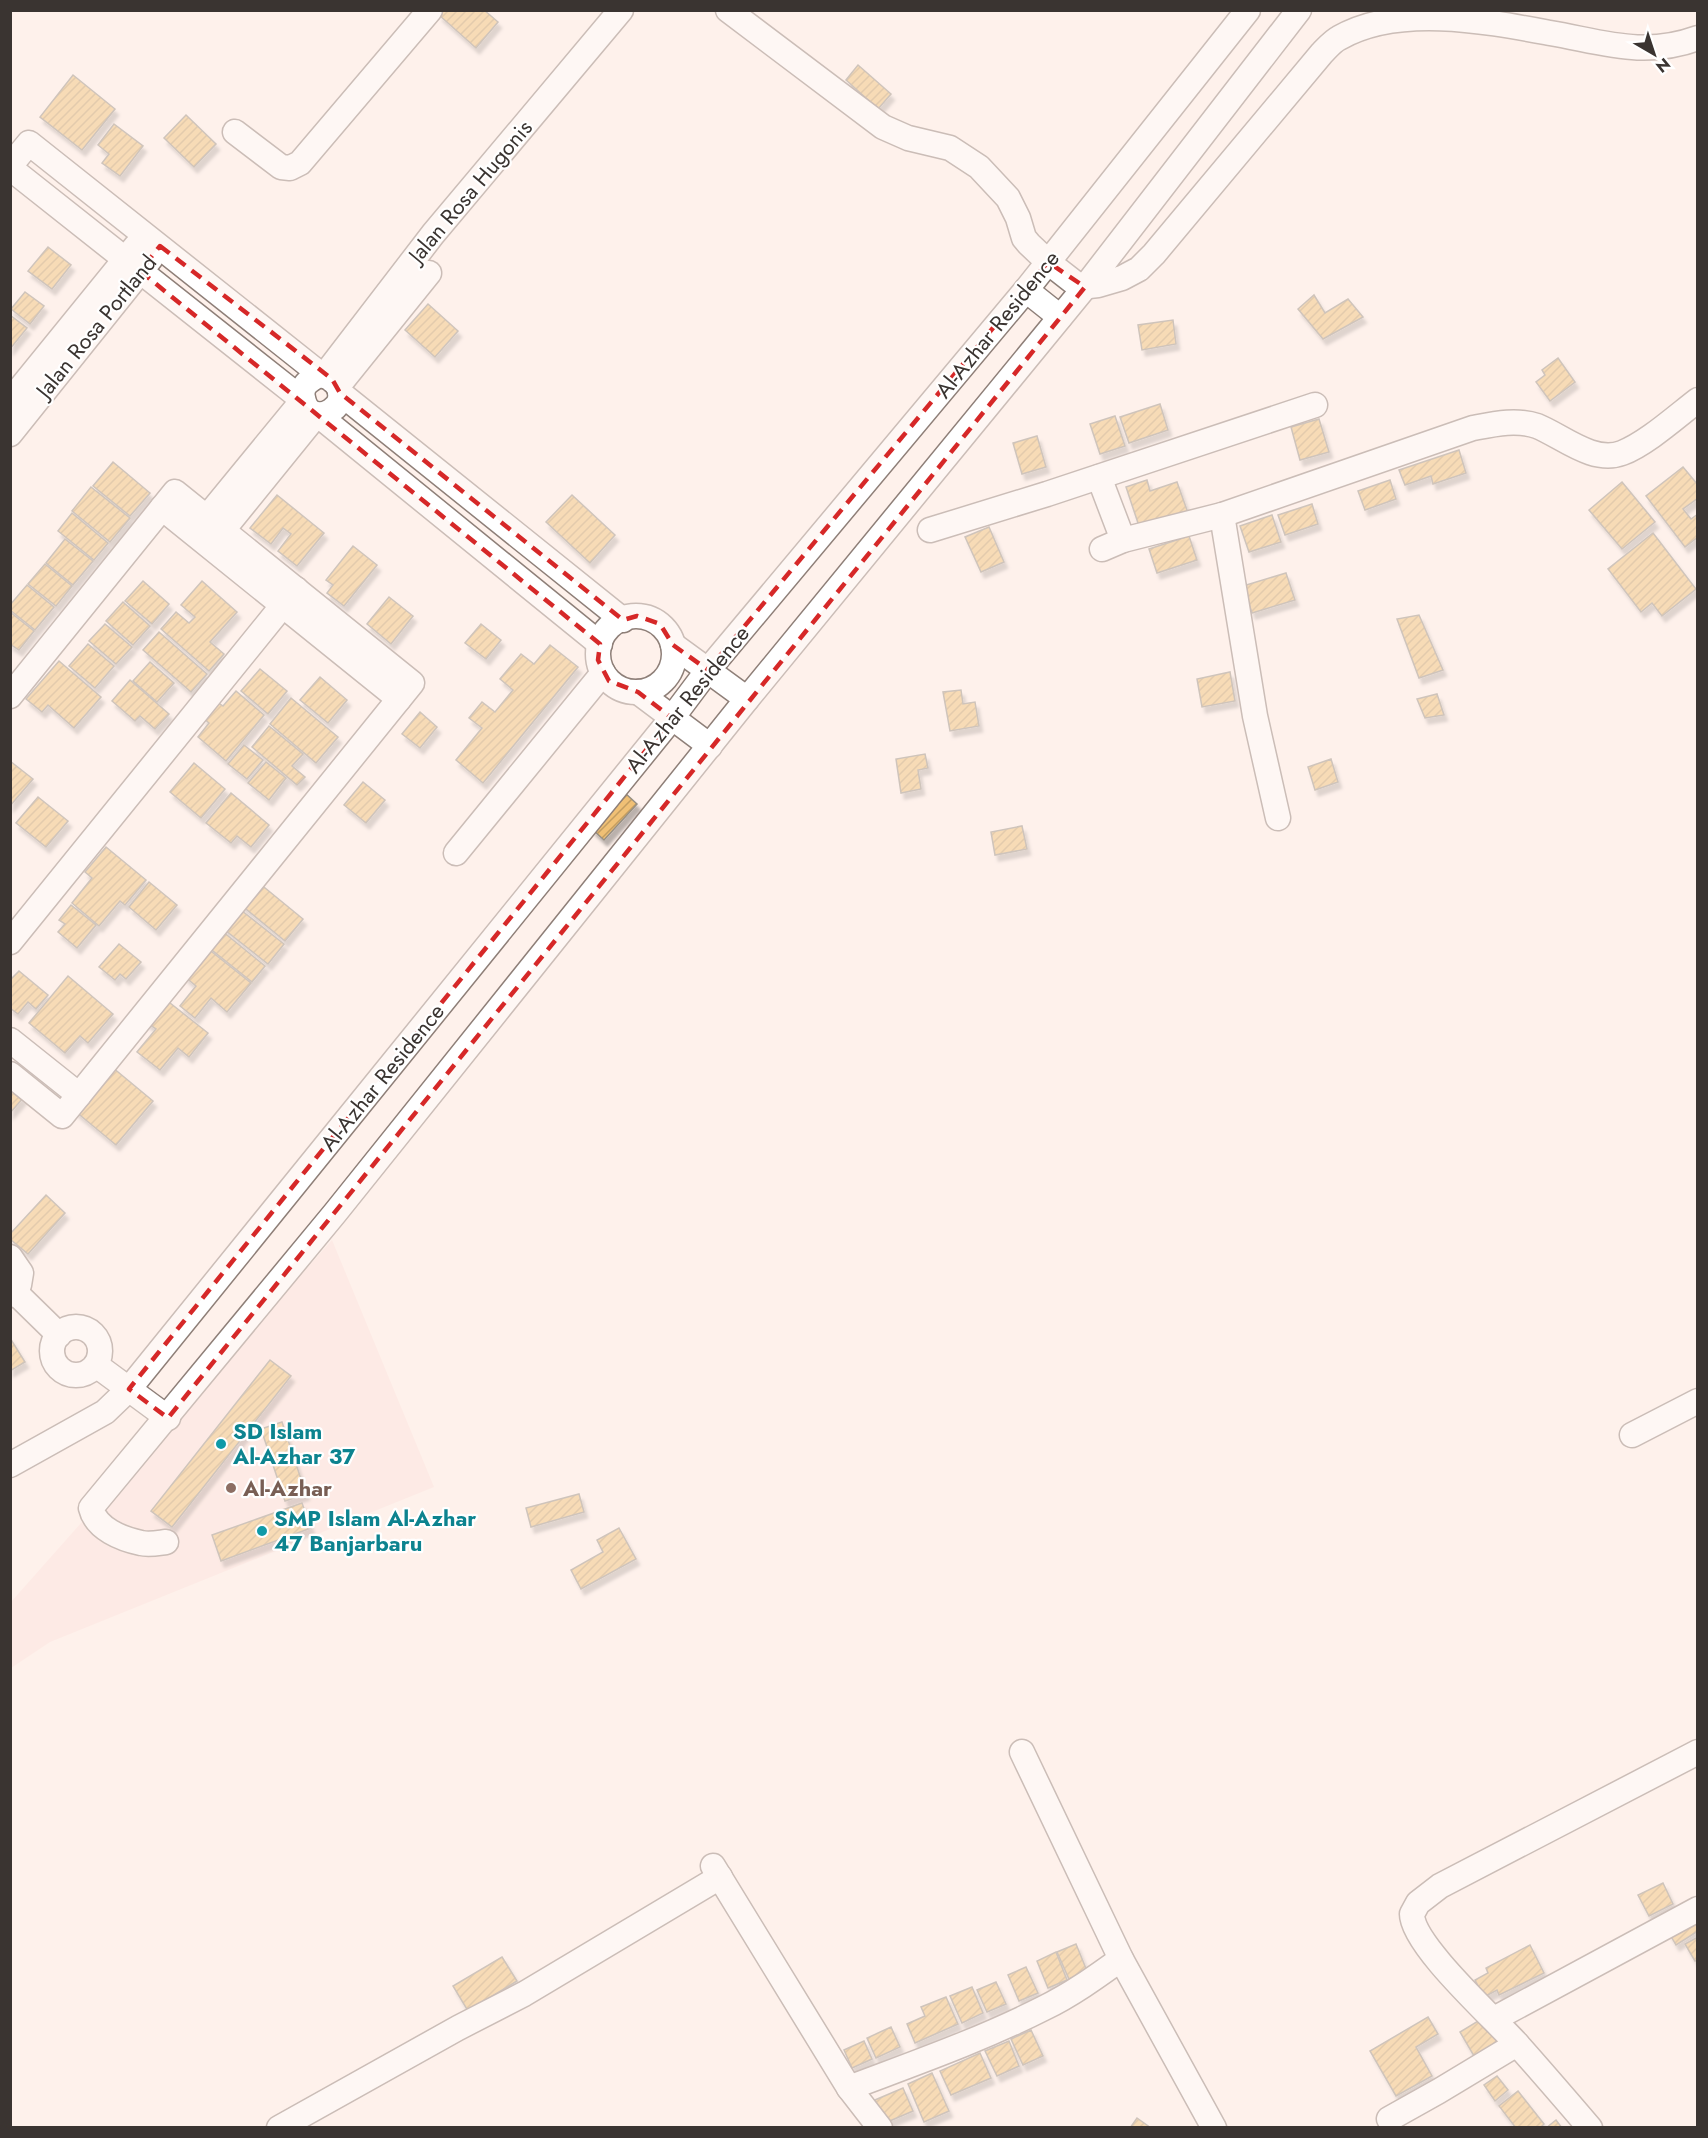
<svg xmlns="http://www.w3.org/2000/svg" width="1708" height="2138" viewBox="0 0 1708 2138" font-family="Jost,sans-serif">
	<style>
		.education { fill: #fde3dd }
		.building { fill: url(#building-hatch); stroke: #978f82; stroke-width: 1.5; filter: url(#shadow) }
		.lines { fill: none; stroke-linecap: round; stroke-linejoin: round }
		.minor-casing { stroke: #8e7f78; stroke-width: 27 }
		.minor { stroke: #fff; stroke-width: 24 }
		.marked { fill: none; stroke: #d62828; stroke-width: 4.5; stroke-dasharray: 12 8; stroke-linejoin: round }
		.culture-dot { fill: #0f9aa8; stroke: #fff; stroke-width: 2 }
		.education-dot { fill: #8d6e63; stroke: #fff; stroke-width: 2 }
		.labels { text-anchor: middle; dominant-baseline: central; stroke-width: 4.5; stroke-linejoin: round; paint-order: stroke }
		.street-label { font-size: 22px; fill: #3a3431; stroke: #fff }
		.culture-label { font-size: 22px; font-weight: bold; fill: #0d838f; stroke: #fff; text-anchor: start }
		.education-label { font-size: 22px; font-weight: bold; fill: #785e54; stroke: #fff; text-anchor: start }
	</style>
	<defs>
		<pattern id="building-hatch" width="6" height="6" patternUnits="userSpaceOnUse" patternTransform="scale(1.5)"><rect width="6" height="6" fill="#f0c075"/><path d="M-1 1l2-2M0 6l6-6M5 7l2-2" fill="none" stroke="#c39d61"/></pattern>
		<filter id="shadow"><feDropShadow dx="3.5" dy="6" stdDeviation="1.5" flood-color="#0004"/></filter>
	</defs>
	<rect width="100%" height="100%" fill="#fef1eb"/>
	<path class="education" d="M332 1240 434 1487 50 1642 11 1668V1602Z"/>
	<g class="building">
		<path d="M443 10H484L498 22 476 48 439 15Z"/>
		<path d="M858 65 891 94 878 109 846 80Z"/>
		<path d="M73 75 115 109 82 150 40 117Z"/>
		<path d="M186 115 216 144 194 167 164 138Z"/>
		<path d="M114 124 143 146 120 176 102 163 109 154 98 145Z"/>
		<path d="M48 247 71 265 52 289 28 271Z"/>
		<path d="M25 292 44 306 30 324 11 309Z"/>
		<path d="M1314 295 1325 313 1348 299 1363 317 1323 339 1298 309Z"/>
		<path d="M428 304 458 331 435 357 405 330Z"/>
		<path d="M10 315 27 328 10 349Z"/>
		<path d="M1173 320 1176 344 1142 350 1138 325Z"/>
		<path d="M1558 358 1575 382 1550 401 1536 382 1545 375 1542 370Z"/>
		<path d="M1160 404 1168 430 1129 443 1120 417Z"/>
		<path d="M1115 416 1125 446 1100 454 1090 424Z"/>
		<path d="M1319 419 1329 452 1300 460 1291 427Z"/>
		<path d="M1037 436 1046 467 1022 474 1013 443Z"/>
		<path d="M1459 450 1466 473 1433 484 1431 476 1405 485 1399 470Z"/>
		<path d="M113 462 150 493 130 516 93 486Z"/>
		<path d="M1683 467 1698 485V498L1683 509 1691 519 1698 514V537L1685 547 1646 496Z"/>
		<path d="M1147 480 1150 491 1177 482 1188 513 1140 529 1126 487Z"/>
		<path d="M1390 480 1396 499 1365 510 1358 491Z"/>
		<path d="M1622 482 1655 522 1622 549 1589 510Z"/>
		<path d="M91 487 130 518 110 542 72 511Z"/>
		<path d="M277 495 324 533 297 566 278 551 291 534 283 528 271 544 250 528Z"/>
		<path d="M572 495 615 535 590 563 546 522Z"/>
		<path d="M1312 504 1318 524 1285 535 1278 515Z"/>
		<path d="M72 513 108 543 94 560 58 531Z"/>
		<path d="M1272 515 1281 542 1249 552 1240 526Z"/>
		<path d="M989 527 1004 562 981 572 965 537Z"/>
		<path d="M1653 533 1696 589 1662 616 1652 603 1641 612 1608 569Z"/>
		<path d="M1189 536 1197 560 1157 573 1149 549Z"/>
		<path d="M65 539 93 561 73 585 46 563Z"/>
		<path d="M353 546 377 565 344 606 327 593 333 585 326 580Z"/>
		<path d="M45 564 72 586 56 606 28 584Z"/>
		<path d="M1286 573 1295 600 1252 613 1243 586Z"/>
		<path d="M143 581 169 604 152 624 125 601Z"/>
		<path d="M202 581 237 612 210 642 224 654 209 671 161 629 176 612 189 623 195 617 181 605Z"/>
		<path d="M27 585 54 607 35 630 10 610V605Z"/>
		<path d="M389 597 413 616 391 644 367 624Z"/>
		<path d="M123 602 150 626 133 645 106 621Z"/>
		<path d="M10 612 34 631 19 650 10 644Z"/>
		<path d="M1419 615 1443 670 1419 678 1397 619Z"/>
		<path d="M105 624 132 647 116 664 89 641Z"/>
		<path d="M481 624 501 640 486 659 465 643Z"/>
		<path d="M159 632 207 674 191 692 143 650Z"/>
		<path d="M88 644 114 666 95 688 69 666Z"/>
		<path d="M550 645 578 667 483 783 456 760 482 728 469 718 482 702 495 712 513 690 500 679 521 654 534 664Z"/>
		<path d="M59 661 101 697 74 728 48 705 42 712 26 699Z"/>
		<path d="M150 662 174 683 157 702 133 681Z"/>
		<path d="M260 669 287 691 268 714 241 691Z"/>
		<path d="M1230 672 1235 701 1202 707 1197 679Z"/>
		<path d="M320 677 347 700 328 723 300 700Z"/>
		<path d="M130 680 169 714 155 729 140 716 135 721 112 701Z"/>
		<path d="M961 690 963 704 975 702 979 726 950 731 943 692Z"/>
		<path d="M236 691 264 715 226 761 198 737 209 723 203 718 217 702 223 706Z"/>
		<path d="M1437 694 1444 715 1425 718 1417 699Z"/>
		<path d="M291 698 338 737 316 763 270 724Z"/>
		<path d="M420 712 437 727 420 748 402 734Z"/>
		<path d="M269 726 303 754 292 766 305 777 297 785 252 747Z"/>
		<path d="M244 745 263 760 247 779 228 764Z"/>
		<path d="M925 754 928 768 918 770 921 789 901 793 896 759Z"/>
		<path d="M1331 759 1338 782 1315 790 1308 767Z"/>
		<path d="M10 761 33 779 10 806Z"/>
		<path d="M266 762 286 778 269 800 248 783Z"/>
		<path d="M194 763 225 789 201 818 170 792Z"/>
		<path d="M363 782 385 800 366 823 344 805Z"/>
		<path d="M231 793 269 825 251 847 237 836 231 843 206 823Z"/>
		<path d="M625 793 637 804 604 840 592 829Z"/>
		<path d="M38 797 68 821 46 847 16 823Z"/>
		<path d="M1022 826 1027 849 995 855 991 832Z"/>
		<path d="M106 847 146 880 125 905 120 901 99 926 72 903 92 878 85 872Z"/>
		<path d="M149 882 177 905 156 930 129 907Z"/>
		<path d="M259 883 303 919 285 941 241 905Z"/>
		<path d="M71 905 96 925 77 948 58 932 65 924 59 920Z"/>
		<path d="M237 907 284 944 268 964 221 927Z"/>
		<path d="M222 931 265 966 252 982 208 947Z"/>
		<path d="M119 944 141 962 126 979 120 974 115 980 99 967Z"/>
		<path d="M207 948 251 983 227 1012 211 998 195 1018 180 1006 196 986 184 976Z"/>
		<path d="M19 971 48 995 36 1009 28 1002 18 1014 10 1008V980Z"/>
		<path d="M68 976 113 1014 88 1043 80 1036 65 1053 29 1023Z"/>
		<path d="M165 999 208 1033 189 1057 178 1048 160 1070 137 1052 156 1029 146 1022Z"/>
		<path d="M112 1067 153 1101 116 1145 75 1111Z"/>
		<path d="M10 1088 23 1098 10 1113Z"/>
		<path d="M46 1195 65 1213 28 1254 10 1239V1234Z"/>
		<path d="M10 1338 25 1362 10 1371Z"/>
		<path d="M270 1360 291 1376 172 1527 151 1511Z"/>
		<path d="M282 1422 306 1494 285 1501 261 1429Z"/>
		<path d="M579 1494 584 1512 531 1527 526 1508Z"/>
		<path d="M302 1503 311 1528 221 1561 212 1535Z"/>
		<path d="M619 1528 636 1559 581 1589 571 1570 603 1552 597 1540Z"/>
		<path d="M1663 1883 1673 1904 1649 1916 1638 1895Z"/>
		<path d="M1692 1916 1698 1925V1931L1676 1945 1668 1931Z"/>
		<path d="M1698 1937V1960L1695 1961 1685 1944Z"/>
		<path d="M1076 1944 1087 1971 1069 1979 1057 1952Z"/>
		<path d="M1530 1945 1544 1973 1499 1995 1497 1990 1484 1997 1475 1980 1488 1973 1486 1968Z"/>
		<path d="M1056 1952 1067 1980 1048 1988 1037 1961Z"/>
		<path d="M502 1957 517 1981 468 2011 453 1986Z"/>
		<path d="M1026 1967 1038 1993 1019 2001 1008 1975Z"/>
		<path d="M996 1982 1006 2004 987 2012 977 1990Z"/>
		<path d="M972 1987 983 2013 962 2023 950 1996Z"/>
		<path d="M946 1997 958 2024 915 2043 907 2024 925 2016 921 2007Z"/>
		<path d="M1428 2017 1438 2034 1416 2047 1432 2076 1396 2096 1370 2051Z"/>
		<path d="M1483 2018 1497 2042 1474 2056 1460 2032Z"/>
		<path d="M891 2027 900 2047 876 2058 867 2038Z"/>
		<path d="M1031 2030 1043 2056 1023 2065 1011 2039Z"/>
		<path d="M864 2041 872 2059 852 2068 844 2050Z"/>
		<path d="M1009 2041 1019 2066 997 2076 985 2051Z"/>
		<path d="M980 2053 991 2078 951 2095 940 2071Z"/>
		<path d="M932 2073 949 2111 924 2122 908 2084Z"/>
		<path d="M1497 2076 1508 2090 1495 2101 1484 2085Z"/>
		<path d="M903 2088 913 2111 885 2123 875 2100Z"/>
		<path d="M1518 2091 1544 2124 1540 2128H1516L1499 2106Z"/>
		<path d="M1137 2118 1151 2128H1130Z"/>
		<path d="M1556 2120 1562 2128H1546Z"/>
	</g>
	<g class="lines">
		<defs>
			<g id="minor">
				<path d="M728 10 883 127 908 138 950 148 979 167 1008 198 1018 218 1024 238 1029 244 1048 262 1080 287 1098 285 1122 278 1139 269 1154 254 1322 53C1327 48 1333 41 1339 38 1398 4 1485 21 1550 33 1603 42 1643 58 1698 38"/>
				<path d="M235 132 281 167 290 168 300 163 430 10"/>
				<path d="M10 166 29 143 320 374C324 376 329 377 332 380 361 401 310 435 303 398 300 385 310 380 320 374"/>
				<path d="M10 168 303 400 194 533"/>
				<path d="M1026 290 1060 317"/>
				<path d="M324 376 433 234 621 10"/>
				<path d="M338 386 429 273"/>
				<path d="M340 393 623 620"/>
				<path d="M10 401 136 246"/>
				<path d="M10 434 151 258"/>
				<path d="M1099 477 1123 540"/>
				<path d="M162 508 399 699"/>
				<path d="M1222 515 1255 716 1278 818"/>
				<path d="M930 530 1047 494 1315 405"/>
				<path d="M210 546 317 414 600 644"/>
				<path d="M1102 549 1123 540 1222 515 1473 428C1494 424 1516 419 1537 426 1562 436 1593 464 1622 453 1646 444 1677 416 1698 400"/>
				<circle cx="636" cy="654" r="38"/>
				<path d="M673 645 747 699"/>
				<path d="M638 692 710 746"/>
				<path d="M10 696 175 492 412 683 62 1116 10 1074"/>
				<path d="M456 853 603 673"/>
				<path d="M10 942 296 589"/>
				<path d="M10 1040 79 1095"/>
				<path d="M10 1257 21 1273 19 1285 10 1295"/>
				<path d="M15 1292 59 1335"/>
				<circle cx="76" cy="1351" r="24"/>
				<path d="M96 1365 168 1418"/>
				<path d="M1632 1435 1698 1401"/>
				<path d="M10 1465 105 1412 129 1389 672 718 708 670 1026 290 1248 10"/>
				<path d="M166 1542C158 1543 149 1545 141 1543 122 1539 96 1529 91 1508L335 1213 747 699 1085 287 1299 10"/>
				<path d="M1022 1752 1121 1959 1214 2128"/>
				<path d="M713 1866 849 2088 880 2128"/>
				<path d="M1494 2019 1698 1909"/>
				<path d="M849 2088C915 2063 981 2040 1044 2008 1071 1995 1096 1977 1121 1959"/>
				<path d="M1389 2119 1439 2091 1517 2044"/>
				<path d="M279 2128 458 2028 524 1994 720 1877"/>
				<path d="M1590 2128C1566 2100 1542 2072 1517 2044 1495 2019 1412 1945 1412 1914L1418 1903 1440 1886 1698 1752"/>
			</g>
		</defs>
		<use href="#minor" class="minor-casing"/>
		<use href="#minor" class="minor"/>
	</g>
	<path d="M0 0H1708V2138H0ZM160 246 332 379 340 393 623 620 637 616 660 624 673 645 708 670 1048 262 1085 287 168 1418 129 1389 672 718 638 692 609 681 598 660 600 644 140 271Z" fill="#fef1eb" fill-opacity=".55" fill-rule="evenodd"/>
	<path class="marked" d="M160 246 332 379 340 393 623 620 637 616 660 624 673 645 708 670 1048 262 1085 287 168 1418 129 1389 672 718 638 692 609 681 598 660 600 644 140 271Z"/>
	<g class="culture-dot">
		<circle cx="221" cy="1444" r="6"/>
		<circle cx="262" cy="1531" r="6"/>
	</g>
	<circle class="education-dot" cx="231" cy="1488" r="6"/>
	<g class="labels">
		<g class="street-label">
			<text transform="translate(470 191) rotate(-50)">Jalan Rosa Hugonis</text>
			<text transform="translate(997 324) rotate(-51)">Al-Azhar Residence</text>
			<text transform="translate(96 326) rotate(-51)">Jalan Rosa Portland</text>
			<text transform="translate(687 699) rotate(-51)">Al-Azhar Residence</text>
			<text transform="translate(382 1077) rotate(-51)">Al-Azhar Residence</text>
		</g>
		<g class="culture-label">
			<text x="233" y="1431">SD Islam<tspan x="233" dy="25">Al-Azhar 37</tspan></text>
			<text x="274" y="1518">SMP Islam Al-Azhar<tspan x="274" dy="25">47 Banjarbaru</tspan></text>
		</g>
		<g class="education-label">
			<text x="243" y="1488">Al-Azhar</text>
		</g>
	</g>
	<rect width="1708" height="2138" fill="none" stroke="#3a3431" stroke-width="24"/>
	<g transform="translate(1654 54) rotate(141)" stroke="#ffffff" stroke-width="4.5" paint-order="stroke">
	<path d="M0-4.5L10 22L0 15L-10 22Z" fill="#3a3431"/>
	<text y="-9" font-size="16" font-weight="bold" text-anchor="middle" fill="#3a3431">N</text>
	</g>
</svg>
